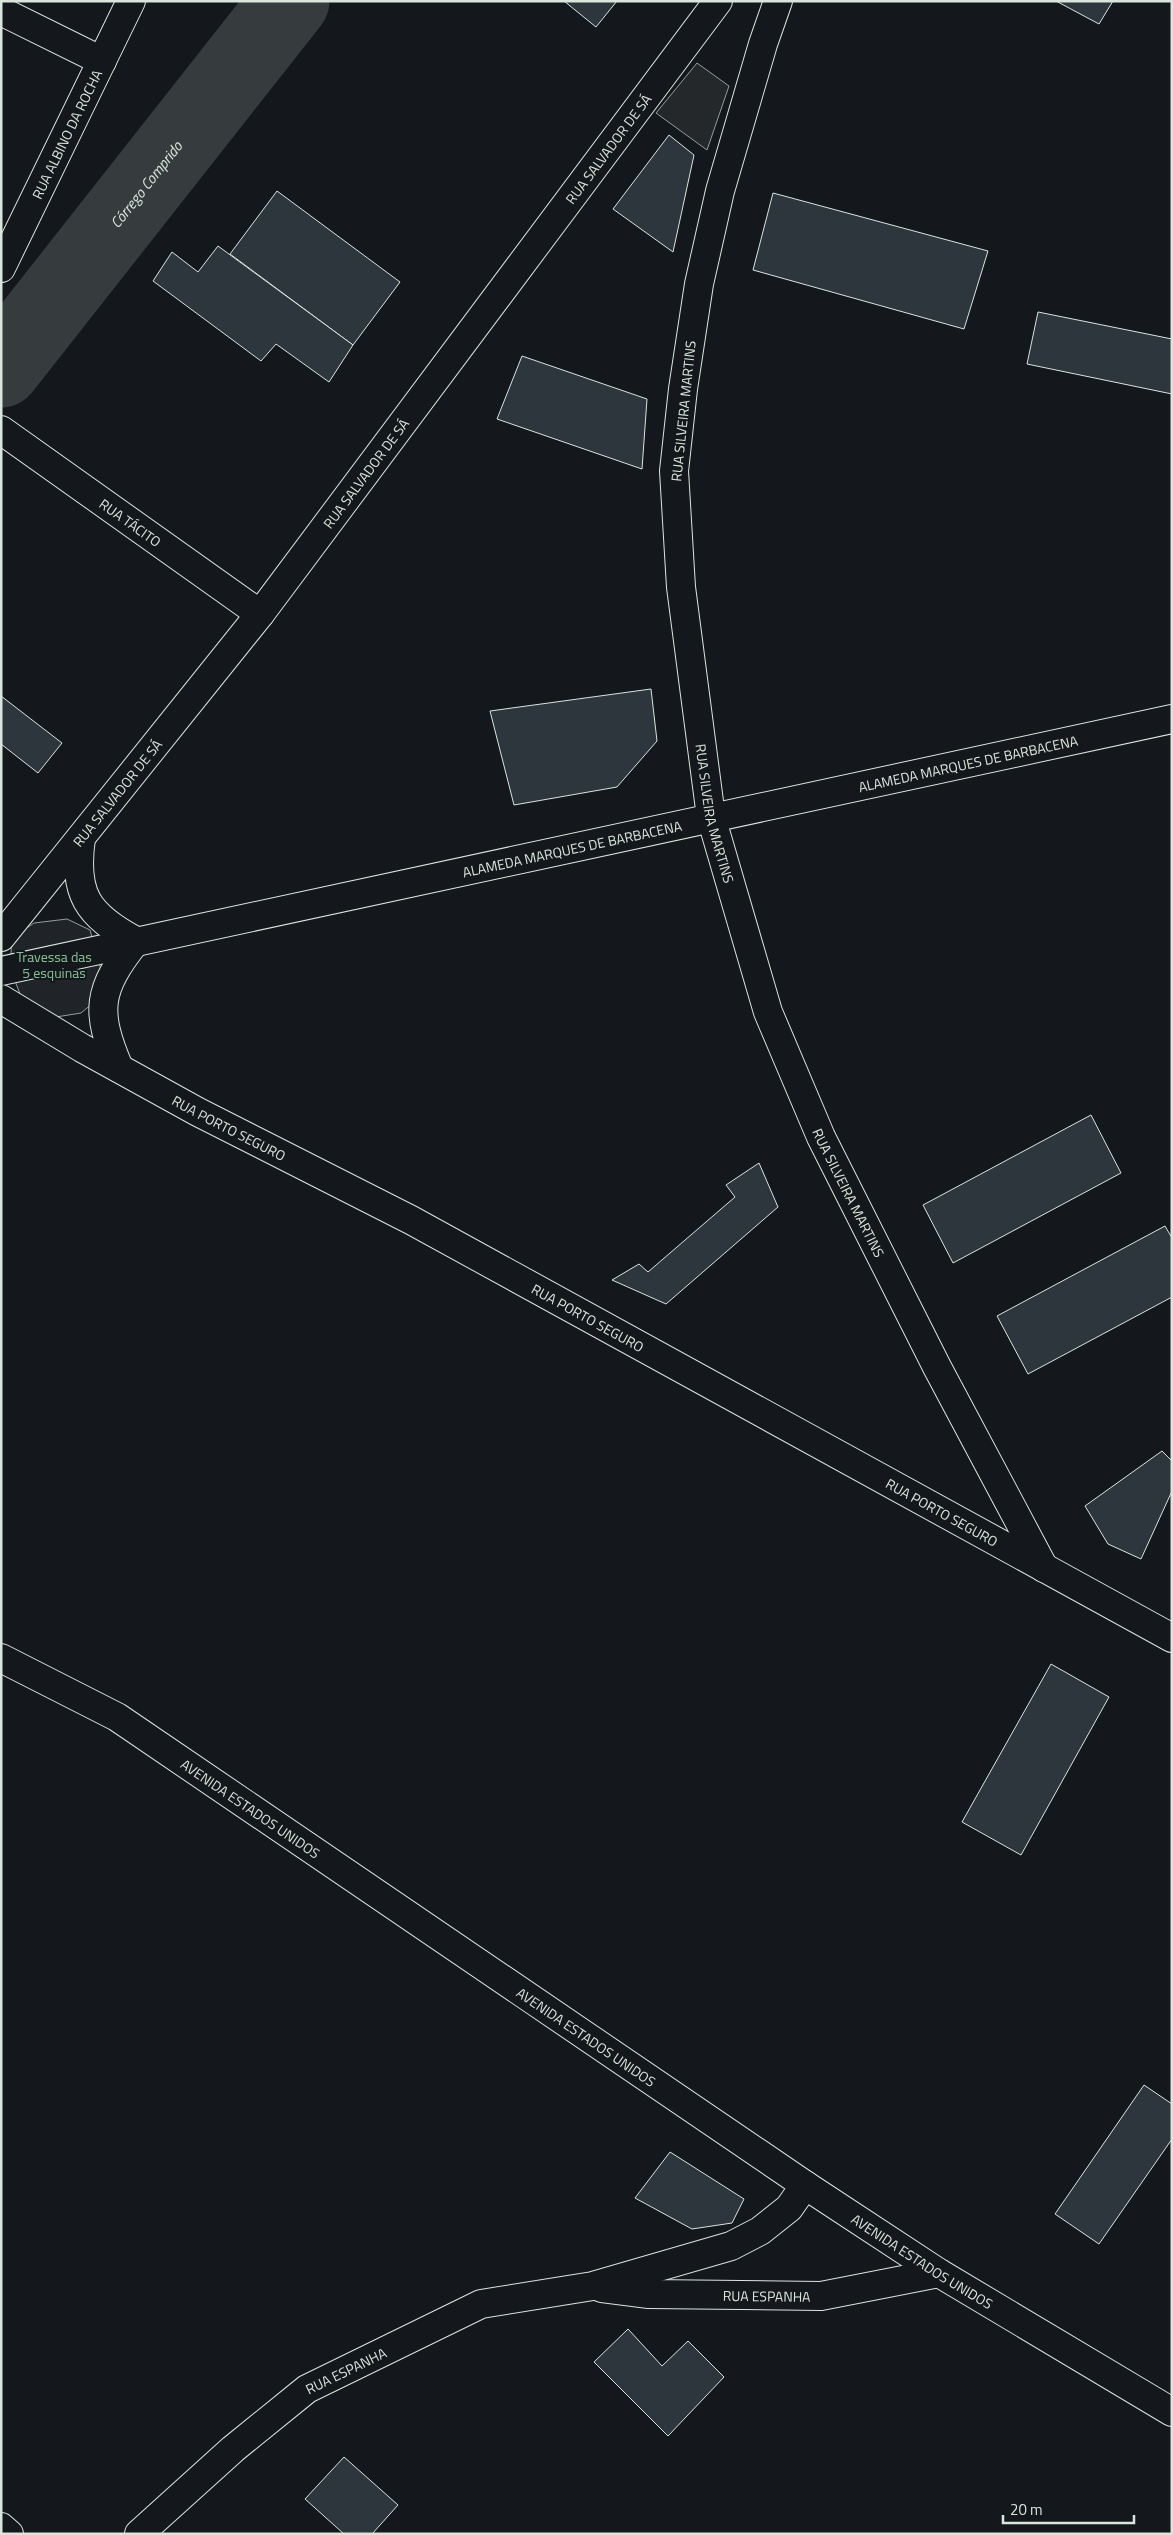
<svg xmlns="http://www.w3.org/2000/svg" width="1173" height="2535" viewBox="0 0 1173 2535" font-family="'Titillium Web',sans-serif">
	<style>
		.green { fill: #202428; stroke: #939e99 }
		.parking { fill: #24282b; stroke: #939e99 }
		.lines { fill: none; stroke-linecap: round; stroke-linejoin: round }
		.river { stroke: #363b3e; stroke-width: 79 }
		.building { fill: #2c363c; stroke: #d8e6dc }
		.minor-casing { stroke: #d8e6dc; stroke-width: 30 }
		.tertiary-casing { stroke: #d8e6dc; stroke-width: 30 }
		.minor { stroke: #14181c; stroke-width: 28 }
		.tertiary { stroke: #14181c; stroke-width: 28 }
		.labels { text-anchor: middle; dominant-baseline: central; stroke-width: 4; stroke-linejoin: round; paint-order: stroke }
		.street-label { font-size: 14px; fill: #d8e6dc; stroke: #14181c }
		.park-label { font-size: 14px; fill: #8ac095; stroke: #14181c }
		.water-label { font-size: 15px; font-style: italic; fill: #d8e6dc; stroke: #14181c }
	</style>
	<rect width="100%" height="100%" fill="#14181c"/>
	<path class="green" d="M67 919 90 930 103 977 98 999 81 1013 56 1017 22 999 10 968 12 938 34 923Z"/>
	<path class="parking" d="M697 63 729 86 707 150 656 113Z"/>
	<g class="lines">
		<path class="river" id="s1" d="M1 368 290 1"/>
	</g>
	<g class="building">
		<path d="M564 1H617L596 27Z"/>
		<path d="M1056 1H1113L1099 24Z"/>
		<path d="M669 135 694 155 673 252 613 209Z"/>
		<path d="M277 191 400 282 353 345 230 254Z"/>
		<path d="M773 193 988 251 964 329 753 270Z"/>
		<path d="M218 246 353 345 329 382 276 344 261 361 153 281 172 252 198 272Z"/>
		<path d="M1038 312 1172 339V394L1027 364Z"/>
		<path d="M522 356 647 399 642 469 497 419Z"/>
		<path d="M651 689 657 741 617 787 514 805 490 711Z"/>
		<path d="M1 696 62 743 38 773 1 744Z"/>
		<path d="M1091 1115 1121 1173 953 1263 923 1205Z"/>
		<path d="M759 1163 778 1207 666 1304 612 1280 639 1264 648 1272 735 1197 726 1185Z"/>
		<path d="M1165 1226 1172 1238V1297L1028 1374 997 1316Z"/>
		<path d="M1162 1451 1172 1461V1491L1141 1559 1108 1544 1085 1506Z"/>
		<path d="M1051 1664 1109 1697 1021 1855 962 1822Z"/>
		<path d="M1144 2085 1172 2104V2139L1099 2244 1055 2214Z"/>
		<path d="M670 2152 744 2199 732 2223 692 2229 635 2198Z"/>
		<path d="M628 2329 662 2366 688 2341 724 2377 668 2436 594 2362Z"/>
		<path d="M344 2457 398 2505 372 2534H344L305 2499Z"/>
	</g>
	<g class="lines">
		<defs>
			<g id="minor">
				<path id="s2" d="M778 1 763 44 720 191 699 284 683 389 674 471 681 587 711 817 768 1012 821 1137 937 1367 1044 1568"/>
				<path d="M1 11 102 61"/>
				<path id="s3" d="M1 268 131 1"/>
				<path id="s4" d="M1 430 260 614"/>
				<path d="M81 838C73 894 87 915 136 941 97 990 95 1011 119 1068"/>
				<path id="s5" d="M1 937 260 614 718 1"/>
				<path id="s6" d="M1 971 1172 719"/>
				<path id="s7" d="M1 999 82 1048 198 1112 411 1220 1172 1638"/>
				<path id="s8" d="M602 2288 649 2294 821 2296 939 2273"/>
				<path d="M1 2527 9 2534"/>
				<path id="s9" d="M139 2534 233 2449 307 2389 481 2304 593 2286 731 2246 760 2231 789 2208 805 2185"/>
			</g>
			<g id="tertiary">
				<path id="s10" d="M1 1658 117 1717 805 2185 939 2273 1172 2412"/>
			</g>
		</defs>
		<use href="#minor" class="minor-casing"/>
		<use href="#tertiary" class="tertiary-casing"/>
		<use href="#minor" class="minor"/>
		<use href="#tertiary" class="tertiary"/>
	</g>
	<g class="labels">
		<g class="street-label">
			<text stroke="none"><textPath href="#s3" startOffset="149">RUA ALBINO DA ROCHA</textPath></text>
			<text stroke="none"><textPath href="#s5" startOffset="995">RUA SALVADOR DE SÁ</textPath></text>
			<text transform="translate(683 411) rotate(-84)">RUA SILVEIRA MARTINS</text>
			<text stroke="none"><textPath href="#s5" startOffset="590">RUA SALVADOR DE SÁ</textPath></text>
			<text stroke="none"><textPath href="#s4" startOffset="159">RUA TÁCITO</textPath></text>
			<text stroke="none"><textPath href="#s6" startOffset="989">ALAMEDA MARQUES DE BARBACENA</textPath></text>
			<text stroke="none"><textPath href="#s5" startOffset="185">RUA SALVADOR DE SÁ</textPath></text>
			<text stroke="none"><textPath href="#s2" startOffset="828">RUA SILVEIRA MARTINS</textPath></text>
			<text stroke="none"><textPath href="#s6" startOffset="584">ALAMEDA MARQUES DE BARBACENA</textPath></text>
			<text stroke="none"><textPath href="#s7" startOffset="262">RUA PORTO SEGURO</textPath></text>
			<text stroke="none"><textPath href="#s2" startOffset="1232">RUA SILVEIRA MARTINS</textPath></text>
			<text stroke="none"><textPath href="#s7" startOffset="668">RUA PORTO SEGURO</textPath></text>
			<text stroke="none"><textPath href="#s7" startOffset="1072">RUA PORTO SEGURO</textPath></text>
			<text stroke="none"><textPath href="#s10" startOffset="292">AVENIDA ESTADOS UNIDOS</textPath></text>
			<text stroke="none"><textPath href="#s10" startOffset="698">AVENIDA ESTADOS UNIDOS</textPath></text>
			<text stroke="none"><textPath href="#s10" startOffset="1102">AVENIDA ESTADOS UNIDOS</textPath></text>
			<text stroke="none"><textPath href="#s8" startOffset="165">RUA ESPANHA</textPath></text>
			<text stroke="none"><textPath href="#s9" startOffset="265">RUA ESPANHA</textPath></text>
		</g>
		<g class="park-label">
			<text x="54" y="956">Travessa das<tspan x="54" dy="16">5 esquinas</tspan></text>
		</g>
		<g class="water-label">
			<text stroke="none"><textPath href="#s1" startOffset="234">Córrego Comprido</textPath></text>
		</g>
	</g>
	<rect width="1173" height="2535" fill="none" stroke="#d8e6dc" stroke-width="5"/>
	<path d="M1003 2515v8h131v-8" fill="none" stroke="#d8e6dc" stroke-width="2.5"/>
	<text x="1010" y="2515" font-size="15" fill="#d8e6dc" stroke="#14181c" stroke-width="4" paint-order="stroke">20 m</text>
</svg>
